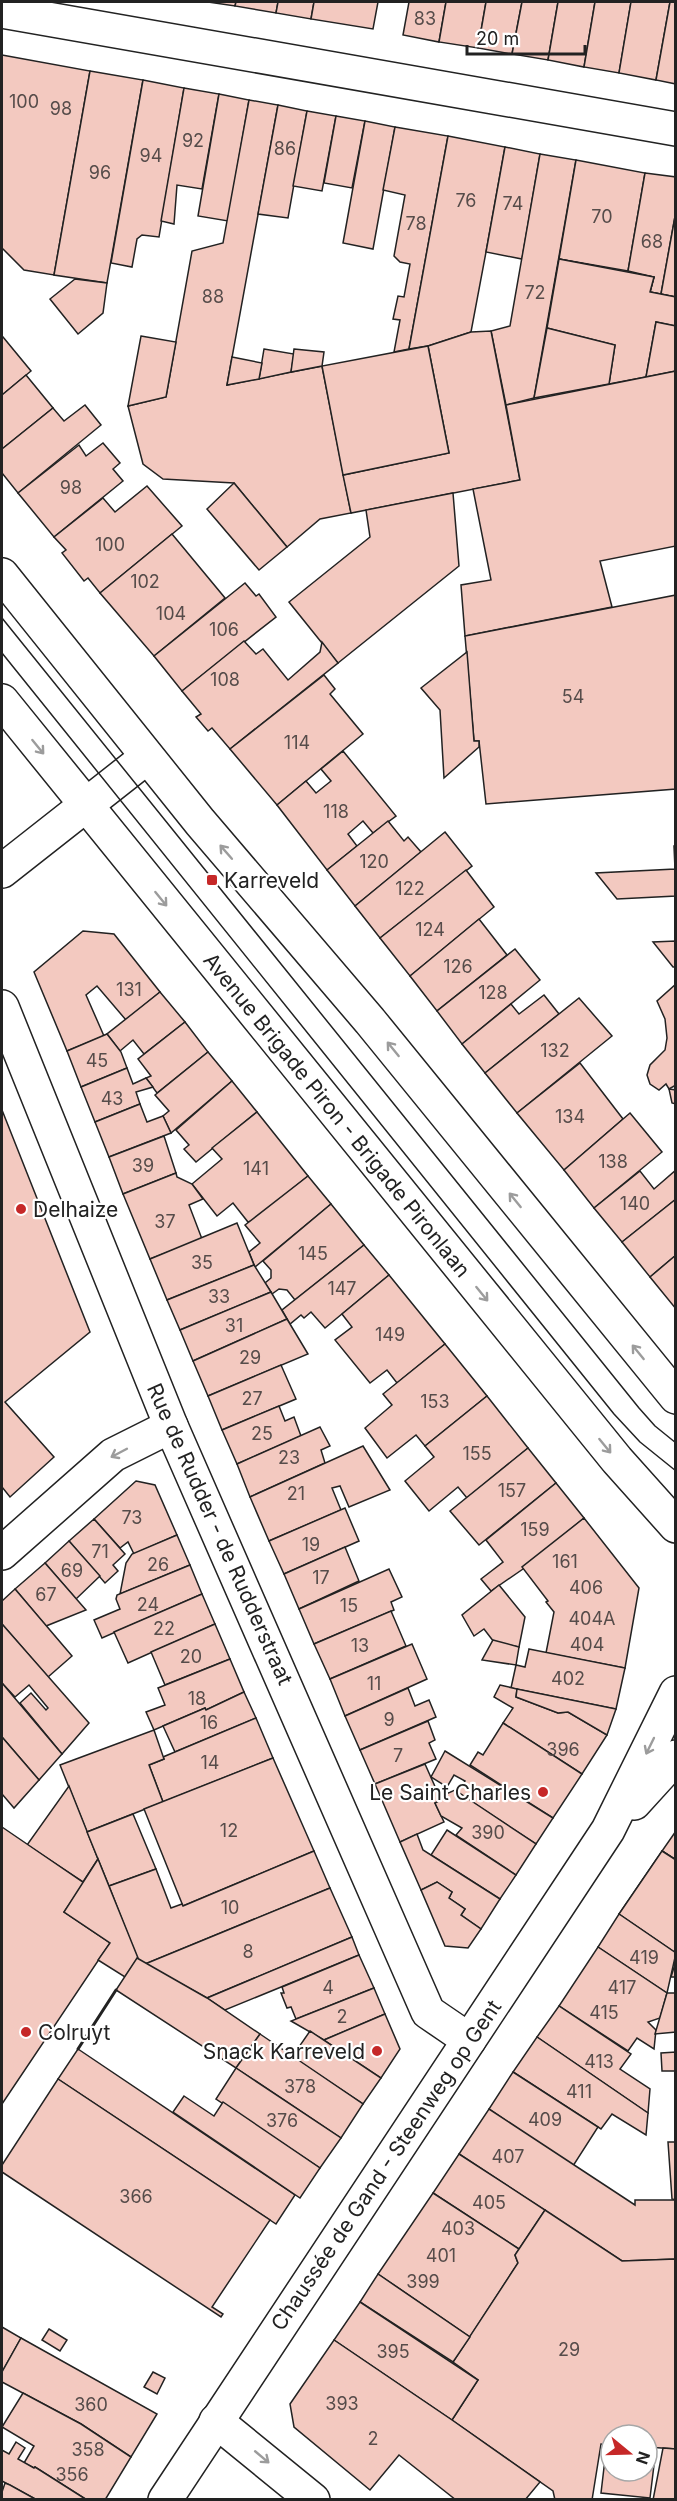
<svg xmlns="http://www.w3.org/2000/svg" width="677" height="2501" viewBox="0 0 677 2501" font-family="Inter,sans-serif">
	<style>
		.building { fill: #f3c9c0; stroke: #222; stroke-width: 1.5; fill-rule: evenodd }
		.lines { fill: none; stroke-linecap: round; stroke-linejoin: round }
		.minor-casing { stroke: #222; stroke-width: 36 }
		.minor { stroke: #fff; stroke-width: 33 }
		.tram { stroke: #222; stroke-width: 1.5 }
		.wall { stroke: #222; stroke-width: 3 }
		.oneway { stroke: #9c9c9c }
		.poi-dot { fill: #c62828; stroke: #fff; stroke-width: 2 }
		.labels { text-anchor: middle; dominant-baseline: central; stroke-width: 4.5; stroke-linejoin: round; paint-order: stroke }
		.number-label { font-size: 18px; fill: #564c4a }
		.poi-label { font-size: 21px; fill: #222; stroke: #fff; text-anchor: start }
		.street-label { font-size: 21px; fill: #222; stroke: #fff }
	</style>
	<rect width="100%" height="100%" fill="#fff"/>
	<g class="building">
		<path d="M208 2H236L235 6Z"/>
		<path d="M236 2H278L276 13 235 6Z"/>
		<path d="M278 2H314L311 19 276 13Z"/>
		<path d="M314 2H378L373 29 311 19Z"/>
		<path d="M409 2H446L439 42 403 35Z"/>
		<path d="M446 2H486L478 48 439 42Z"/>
		<path d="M486 2H522L512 54 478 48Z"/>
		<path d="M522 2H558L548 60 512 54Z"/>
		<path d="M558 2H595L584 67 548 60Z"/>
		<path d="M595 2H631L619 73 584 67Z"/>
		<path d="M631 2H670L656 80 619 73Z"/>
		<path d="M670 2H676V84L656 80Z"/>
		<path d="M2 55 90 71 54 275 24 270 2 248Z"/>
		<path d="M90 71 143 80 107 283 54 275Z"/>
		<path d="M143 80 184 88 159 237 142 235 137 239 132 267 111 263Z"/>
		<path d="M184 88 219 94 202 189 177 185 174 224 161 221Z"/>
		<path d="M219 94 249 100 228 221 198 216Z"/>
		<path d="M249 100 278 105 227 385 322 366 351 513 320 519 287 547 234 483 163 479 143 464 128 406 166 397 192 251 223 243Z"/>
		<path d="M278 105 307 111 288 218 258 214Z"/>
		<path d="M307 111 336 116 322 191 293 186Z"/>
		<path d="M336 116 365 121 352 188 324 183Z"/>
		<path d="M365 121 395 127 373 249 343 243Z"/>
		<path d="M395 127 448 136 409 349 394 352 400 320 393 319 398 296 404 297 410 264 400 262 394 256 405 195 383 190Z"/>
		<path d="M448 136 505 147 486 252 471 332 428 346 409 349Z"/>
		<path d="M505 147 540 154 522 259 486 252Z"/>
		<path d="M540 154 576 160 534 398 506 405 491 331 510 326Z"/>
		<path d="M576 160 645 173 628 271 559 259Z"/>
		<path d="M645 173 676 177V211L661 294 650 292 654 277 628 271Z"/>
		<path d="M676 211V297L661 294Z"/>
		<path d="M559 259 654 277 650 292 676 297V326L656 322 646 377 609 384 615 345 547 328ZM646 302 659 305 657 318 644 314Z"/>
		<path d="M559 259 654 277 650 292 676 297V326L656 322 646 377 609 384 615 345 547 328Z"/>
		<path d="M75 279 107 283 103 313 78 334 50 299Z"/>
		<path d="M656 322 676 326V371L646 377Z"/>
		<path d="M547 328 615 345 609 384 534 398Z"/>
		<path d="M491 331 520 480 351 513 343 475 449 453 428 346 471 332Z"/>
		<path d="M141 336 176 342 166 397 128 406Z"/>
		<path d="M3 337 31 371 2 395V338Z"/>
		<path d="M428 346 449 453 343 475 322 366Z"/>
		<path d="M264 349 294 354 291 372 259 379Z"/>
		<path d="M294 349 324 352 322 366 291 372Z"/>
		<path d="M232 357 262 363 259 379 227 385Z"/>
		<path d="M676 371V546L600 561 612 607 465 636 461 585 491 580 473 489 520 480 506 405Z"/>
		<path d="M26 375 53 408 2 449V395Z"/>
		<path d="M85 405 101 425 18 493 2 473V449L53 408 64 421Z"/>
		<path d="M103 443 120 463 113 469 123 481 54 537 18 493 79 445 86 456Z"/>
		<path d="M234 483 287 547 259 570 207 509Z"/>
		<path d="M147 486 182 526 100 593 88 578 84 581 62 553 66 550 54 537 103 498 115 512Z"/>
		<path d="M453 493 459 566 338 663 289 602 370 537 366 510Z"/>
		<path d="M172 534 225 598 154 656 100 593Z"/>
		<path d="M245 583 256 596 259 594 276 617 182 691 154 656Z"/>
		<path d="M676 595V789L486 804 479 741H474L465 636Z"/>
		<path d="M244 641 256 654 263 649 288 680 320 652 322 642 338 663 230 749 212 728 208 731 196 717 201 714 182 691Z"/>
		<path d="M467 652 474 741H479V747L444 778 440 710 421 688Z"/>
		<path d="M324 675 335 689 330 694 363 734 277 805 230 749Z"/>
		<path d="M343 751 396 816 373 833 363 821 348 834 357 846 327 870 277 805 306 781 316 793 331 781 321 769Z"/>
		<path d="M388 821 404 841 408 837 421 852 355 906 327 870Z"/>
		<path d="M445 832 472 866 380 938 355 906Z"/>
		<path d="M674 846H676V896L617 899 596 873 675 869Z"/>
		<path d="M466 870 494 907 410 976 380 938Z"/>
		<path d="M479 919 507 955 437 1011 410 976Z"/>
		<path d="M83 931 114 934 160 992 126 1020 97 986 86 995 104 1036 67 1051 34 972Z"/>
		<path d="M676 941V967H673L653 942Z"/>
		<path d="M515 949 540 980 462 1044 437 1011Z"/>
		<path d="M676 984V1085L669 1089 666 1084 659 1090 650 1084 647 1075 650 1065 665 1050 667 1038 665 1019 657 1001Z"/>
		<path d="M160 992 185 1022 144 1054 133 1040 120 1051 107 1034Z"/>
		<path d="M544 995 559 1014 485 1073 462 1044 511 1004 519 1014Z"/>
		<path d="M579 998 612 1036 517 1113 485 1073Z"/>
		<path d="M185 1022 208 1052 157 1093 146 1078 151 1076 138 1059Z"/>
		<path d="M107 1034 121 1052 127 1068 81 1087 67 1051Z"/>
		<path d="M208 1052 232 1081 171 1133 163 1116 169 1111 155 1095Z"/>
		<path d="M580 1063 623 1119 564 1170 517 1113Z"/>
		<path d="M127 1068 133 1084 146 1078 153 1087 136 1092 140 1104 95 1122 81 1087Z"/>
		<path d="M232 1081 257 1112 196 1162 184 1149 189 1145 176 1130Z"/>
		<path d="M669 1089 676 1090V1104L672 1103Z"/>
		<path d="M140 1104 147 1122 163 1116 171 1133 109 1157 95 1122Z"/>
		<path d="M2 1110 90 1332 5 1402 54 1457 10 1497 2 1487Z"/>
		<path d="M257 1112 308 1176 254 1220 248 1222 233 1203 217 1216 192 1184 222 1159 212 1148Z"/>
		<path d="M630 1113 662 1152 594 1208 564 1170Z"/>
		<path d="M164 1136 176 1173 123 1194 109 1157Z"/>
		<path d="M676 1170V1199L622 1242 594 1208 640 1171 654 1189Z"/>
		<path d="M176 1173 177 1177 192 1184 203 1199 189 1205 202 1239 150 1259 123 1194Z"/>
		<path d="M308 1176 331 1204 255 1267 249 1252 260 1243 245 1225Z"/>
		<path d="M676 1199V1255L650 1277 622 1242Z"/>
		<path d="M331 1204 364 1245 295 1300 287 1290 279 1289 272 1294 265 1283 271 1278V1270L263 1261Z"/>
		<path d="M237 1223 254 1265 167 1300 150 1259Z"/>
		<path d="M364 1245 389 1275 325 1328 311 1312 304 1318 301 1315 290 1324 282 1310Z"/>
		<path d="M676 1255V1309L650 1277Z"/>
		<path d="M254 1265 271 1292 180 1330 167 1300Z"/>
		<path d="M389 1275 445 1344 397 1383 387 1370 370 1383 335 1340 352 1327 342 1314Z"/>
		<path d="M271 1292 287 1319 193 1361 180 1330Z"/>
		<path d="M287 1319 308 1354 208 1396 193 1361Z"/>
		<path d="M445 1344 487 1396 425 1446 416 1435 387 1458 365 1428 392 1405 383 1394Z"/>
		<path d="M281 1365 296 1399 222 1430 208 1396Z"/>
		<path d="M487 1396 528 1448 467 1498 458 1487 429 1511 405 1481 434 1457 425 1446Z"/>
		<path d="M279 1406 285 1421 294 1417 301 1436 237 1464 222 1430Z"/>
		<path d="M320 1427 330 1446 321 1450 325 1463 250 1497 237 1464Z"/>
		<path d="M363 1446 390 1490 349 1507 340 1486 332 1488 341 1510 269 1541 250 1497Z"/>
		<path d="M528 1448 556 1483 479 1545 450 1511Z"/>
		<path d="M136 1481 155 1485 177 1535 134 1554 128 1542 120 1548 94 1519Z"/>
		<path d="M556 1483 584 1518 523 1569 491 1591 481 1579 503 1562 486 1540Z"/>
		<path d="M345 1508 359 1541 284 1574 269 1541Z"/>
		<path d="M584 1518 639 1588 625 1668 546 1653 554 1612 546 1602 548 1601 522 1567Z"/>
		<path d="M94 1519 125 1554 113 1565 118 1571 105 1583 69 1541Z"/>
		<path d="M177 1535 190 1565 120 1594 126 1563 132 1554Z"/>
		<path d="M69 1541 100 1576 76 1599 45 1563Z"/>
		<path d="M345 1547 359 1581 299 1609 284 1574Z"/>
		<path d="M45 1563 86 1610 46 1626 15 1589Z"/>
		<path d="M190 1565 202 1594 102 1638 94 1620 120 1609 116 1599 117 1595Z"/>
		<path d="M389 1569 402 1597 391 1602 394 1610 314 1644 299 1609Z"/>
		<path d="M499 1585 525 1617 519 1647 494 1642 484 1629 474 1636 462 1615Z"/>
		<path d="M15 1589 72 1656 48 1677 2 1624V1601Z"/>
		<path d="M202 1594 215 1624 128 1663 114 1632Z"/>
		<path d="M391 1611 406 1646 330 1679 314 1644Z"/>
		<path d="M2 1624 89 1723 62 1754 20 1703 31 1693 46 1710 48 1708 29 1685 15 1697 2 1683Z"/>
		<path d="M215 1624 230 1659 165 1685 151 1652Z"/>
		<path d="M493 1640 519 1647 516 1665 482 1660Z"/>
		<path d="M412 1644 427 1679 345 1716 330 1679Z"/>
		<path d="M529 1649 625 1668 616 1709 511 1688 516 1665 525 1667Z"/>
		<path d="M230 1659 244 1692 206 1710 205 1708 154 1730 146 1712 165 1705 158 1688Z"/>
		<path d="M2 1683 62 1754 39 1780 2 1737Z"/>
		<path d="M500 1685 517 1689 516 1697 558 1713 568 1712 607 1735 582 1774 503 1723 513 1708 494 1697Z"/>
		<path d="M408 1688 415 1706 429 1700 436 1717 360 1750 345 1716Z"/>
		<path d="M517 1689 616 1709 607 1735 568 1712 558 1713 516 1697Z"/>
		<path d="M244 1692 256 1718 175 1752 163 1726 205 1708 206 1710Z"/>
		<path d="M256 1718 273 1758 163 1802 149 1765 164 1759 163 1757Z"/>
		<path d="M428 1721 435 1740 429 1743 436 1759 375 1784 360 1750Z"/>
		<path d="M503 1723 582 1774 553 1818 470 1765 478 1752 483 1755Z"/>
		<path d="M154 1730 164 1759 149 1765 163 1802 87 1832 60 1765Z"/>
		<path d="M2 1737 39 1780 14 1808 2 1794Z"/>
		<path d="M445 1751 553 1818 536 1844 457 1792 465 1781 454 1775 447 1787 431 1777Z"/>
		<path d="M273 1758 314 1851 183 1906 144 1809Z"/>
		<path d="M425 1764 441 1800 435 1803 444 1822 400 1842 375 1784Z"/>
		<path d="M69 1786 98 1859 83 1882 27 1845Z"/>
		<path d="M455 1790 536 1844 516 1875 456 1835 462 1828 441 1816 435 1803 441 1800 439 1797Z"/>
		<path d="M133 1814 156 1869 109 1886 87 1832Z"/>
		<path d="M2 1827 84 1883 64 1912 110 1943 2 2104Z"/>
		<path d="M447 1830 516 1875 500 1899 431 1855Z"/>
		<path d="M676 1831V1860L662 1851Z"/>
		<path d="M417 1834 423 1850 500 1899 481 1929 461 1915 465 1909 449 1898 452 1892 437 1882 421 1890 400 1842Z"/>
		<path d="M314 1851 330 1888 145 1964 137 1958 109 1886 156 1869 171 1908 182 1904 183 1906Z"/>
		<path d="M662 1851 676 1860V1916L672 1921 676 1923V1953L619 1914Z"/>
		<path d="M662 1851 676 1860V1953L619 1914Z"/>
		<path d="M98 1859 138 1958 125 1977 98 1960 110 1943 64 1912Z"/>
		<path d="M437 1882 452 1892 449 1898 465 1909 461 1915 481 1929 468 1948 445 1946 421 1890Z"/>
		<path d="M330 1888 352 1937 207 1998 145 1964Z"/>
		<path d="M619 1914 676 1953 667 1993 598 1947Z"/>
		<path d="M352 1937 359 1955 225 2010 207 1998Z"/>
		<path d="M598 1947 667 1993 660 2018 648 2022 656 2030 654 2049 637 2038 628 2051 559 2006Z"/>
		<path d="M359 1955 374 1988 296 2019 291 2007 287 2008 281 1993H284L282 1987Z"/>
		<path d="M137 1958 207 1998 260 2034 236 2068 116 1990Z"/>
		<path d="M676 1961V1977H671Z"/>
		<path d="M374 1988 385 2014 324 2040 291 2021Z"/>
		<path d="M667 1993H676V2032L655 2034Z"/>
		<path d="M559 2006 631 2054 620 2069 650 2089 648 2113 537 2037Z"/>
		<path d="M385 2014 400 2049 381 2078 324 2040Z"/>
		<path d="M310 2031 381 2078 363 2104 292 2057Z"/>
		<path d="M260 2034 363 2104 341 2138 236 2068Z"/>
		<path d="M537 2037 648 2113 646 2135 612 2114 601 2129 513 2072Z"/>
		<path d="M78 2049 295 2195 276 2224 58 2079Z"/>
		<path d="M676 2052V2071H662L661 2053Z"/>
		<path d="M236 2068 341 2138 320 2168 216 2099Z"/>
		<path d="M513 2072 598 2127 573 2166 489 2109Z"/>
		<path d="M58 2079 270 2220 212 2307 223 2314 221 2317 2 2172V2165Z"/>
		<path d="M184 2096 214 2116 223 2102 320 2168 300 2198 173 2112Z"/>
		<path d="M489 2109 635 2205V2200H676V2259L622 2261 459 2154Z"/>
		<path d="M668 2142H676V2200L672 2199Z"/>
		<path d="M459 2154 545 2210 519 2249 433 2193Z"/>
		<path d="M433 2193 519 2249 515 2255 518 2263 470 2337 378 2274Z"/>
		<path d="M545 2210 622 2261 676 2259V2449L647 2447V2435H611V2445L601 2444 592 2500H555L553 2491 452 2420 478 2380 453 2362 518 2263 515 2255Z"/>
		<path d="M378 2274 470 2337 453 2362 360 2302Z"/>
		<path d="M360 2302 478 2380 452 2420 334 2340Z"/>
		<path d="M2 2327 21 2338 2 2372Z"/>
		<path d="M49 2329 67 2340 60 2351 42 2340Z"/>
		<path d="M21 2338 157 2414 131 2457 81 2424 2 2382V2372Z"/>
		<path d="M334 2340 452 2420 540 2482 525 2500H456L399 2455 370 2490 294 2427 290 2404Z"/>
		<path d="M153 2372 165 2378 157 2394 144 2387Z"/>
		<path d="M23 2393 81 2424 131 2457 105 2500H87L35 2467 34 2468 24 2463 34 2446 2 2427Z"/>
		<path d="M16 2442 25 2448 18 2459 34 2468 35 2467 87 2500H37L2 2481V2450L9 2454Z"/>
		<path d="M663 2448 676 2449V2500H653Z"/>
		<path d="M605 2459 611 2460V2471H647V2464L654 2465 650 2498 601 2493Z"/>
		<path d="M5 2483 10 2485 37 2500H2V2492Z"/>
	</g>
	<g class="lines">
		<defs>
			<g id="minor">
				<path d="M2 11 676 129"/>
				<path d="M2 575 200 822 370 1021 676 1397"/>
				<path d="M2 701 617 1460 676 1526"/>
				<path d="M2 871 147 757"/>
				<path d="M2 1007 171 1426 428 2012 469 2040"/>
				<path d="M2 1553 113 1455 171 1426"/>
				<path d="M634 1803 676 1757"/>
				<path d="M216 2421 313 2500"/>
				<path d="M165 2500 608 1830 676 1693"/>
			</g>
		</defs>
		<use href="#minor" class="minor-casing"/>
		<use href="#minor" class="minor"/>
		<g class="tram">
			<path d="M2 618 639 1408 655 1426 676 1443"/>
			<path d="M2 653 614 1414 640 1442 676 1471"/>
		</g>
		<path class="wall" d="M78 2049 116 1990"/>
	</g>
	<defs><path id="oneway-shaft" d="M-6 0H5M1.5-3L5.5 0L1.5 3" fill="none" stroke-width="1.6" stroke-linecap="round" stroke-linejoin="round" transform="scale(1.5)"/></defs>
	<g class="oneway">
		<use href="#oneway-shaft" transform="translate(38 747) rotate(51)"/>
		<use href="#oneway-shaft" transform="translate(226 852) rotate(-131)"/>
		<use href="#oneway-shaft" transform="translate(161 899) rotate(51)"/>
		<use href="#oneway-shaft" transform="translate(393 1049) rotate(-129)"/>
		<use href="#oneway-shaft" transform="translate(515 1200) rotate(-129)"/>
		<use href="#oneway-shaft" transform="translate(482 1294) rotate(51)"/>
		<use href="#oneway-shaft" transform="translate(638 1352) rotate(-129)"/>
		<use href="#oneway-shaft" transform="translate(605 1446) rotate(51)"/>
		<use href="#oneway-shaft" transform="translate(119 1453) rotate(152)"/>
		<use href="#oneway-shaft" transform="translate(650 1746) rotate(116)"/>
		<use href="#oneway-shaft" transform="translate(262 2457) rotate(40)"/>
	</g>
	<g class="poi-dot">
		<rect x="206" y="874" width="12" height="12" rx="3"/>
		<circle cx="21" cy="1209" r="6"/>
		<circle cx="543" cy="1792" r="6"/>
		<circle cx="26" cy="2032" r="6"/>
		<circle cx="377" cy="2051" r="6"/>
	</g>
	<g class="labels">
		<g class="number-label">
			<text x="425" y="18">83</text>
			<text x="24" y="101">100</text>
			<text x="61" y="108">98</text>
			<text x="193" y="140">92</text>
			<text x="285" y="148">86</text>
			<text x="151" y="155">94</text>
			<text x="100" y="172">96</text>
			<text x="466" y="200">76</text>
			<text x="513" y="203">74</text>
			<text x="602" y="216">70</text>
			<text x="416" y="223">78</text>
			<text x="652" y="241">68</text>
			<text x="535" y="292">72</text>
			<text x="213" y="296">88</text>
			<text x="71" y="487">98</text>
			<text x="110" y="544">100</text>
			<text x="145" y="581">102</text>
			<text x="171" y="613">104</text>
			<text x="224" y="629">106</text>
			<text x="225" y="679">108</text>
			<text x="573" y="696">54</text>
			<text x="297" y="742">114</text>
			<text x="336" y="811">118</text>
			<text x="374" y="861">120</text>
			<text x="410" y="888">122</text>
			<text x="430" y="929">124</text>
			<text x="458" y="966">126</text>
			<text x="129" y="989">131</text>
			<text x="493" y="992">128</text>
			<text x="555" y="1050">132</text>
			<text x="97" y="1060">45</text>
			<text x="112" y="1098">43</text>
			<text x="570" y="1116">134</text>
			<text x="613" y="1161">138</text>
			<text x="143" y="1165">39</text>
			<text x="256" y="1168">141</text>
			<text x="635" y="1203">140</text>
			<text x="165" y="1221">37</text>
			<text x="313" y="1253">145</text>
			<text x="202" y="1262">35</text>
			<text x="342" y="1288">147</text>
			<text x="219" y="1296">33</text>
			<text x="234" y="1325">31</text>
			<text x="390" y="1334">149</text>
			<text x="250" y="1357">29</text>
			<text x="252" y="1398">27</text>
			<text x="435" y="1401">153</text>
			<text x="262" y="1433">25</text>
			<text x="477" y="1453">155</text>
			<text x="289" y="1457">23</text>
			<text x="512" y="1490">157</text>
			<text x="296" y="1493">21</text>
			<text x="132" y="1517">73</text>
			<text x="535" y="1529">159</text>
			<text x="311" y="1544">19</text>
			<text x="100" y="1551">71</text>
			<text x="565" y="1561">161</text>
			<text x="158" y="1564">26</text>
			<text x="72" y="1570">69</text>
			<text x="321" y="1577">17</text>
			<text x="586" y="1587">406</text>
			<text x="46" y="1594">67</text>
			<text x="148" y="1604">24</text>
			<text x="349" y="1605">15</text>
			<text x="592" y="1618">404A</text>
			<text x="164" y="1628">22</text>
			<text x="587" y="1644">404</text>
			<text x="360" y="1645">13</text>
			<text x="191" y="1656">20</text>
			<text x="568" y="1678">402</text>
			<text x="374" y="1683">11</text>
			<text x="197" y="1698">18</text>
			<text x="389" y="1719">9</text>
			<text x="209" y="1722">16</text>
			<text x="563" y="1749">396</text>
			<text x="398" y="1755">7</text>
			<text x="210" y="1762">14</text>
			<text x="229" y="1830">12</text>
			<text x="488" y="1832">390</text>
			<text x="230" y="1907">10</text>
			<text x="248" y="1951">8</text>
			<text x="644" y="1957">419</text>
			<text x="328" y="1987">4</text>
			<text x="622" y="1987">417</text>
			<text x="604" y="2012">415</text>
			<text x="342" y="2016">2</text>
			<text x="599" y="2061">413</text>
			<text x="300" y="2086">378</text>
			<text x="579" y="2091">411</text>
			<text x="545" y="2119">409</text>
			<text x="282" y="2120">376</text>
			<text x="508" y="2156">407</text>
			<text x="136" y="2196">366</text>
			<text x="489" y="2202">405</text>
			<text x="458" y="2228">403</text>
			<text x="441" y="2255">401</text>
			<text x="423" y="2281">399</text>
			<text x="569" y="2349">29</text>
			<text x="393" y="2351">395</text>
			<text x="342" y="2403">393</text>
			<text x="91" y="2404">360</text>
			<text x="373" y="2438">2</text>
			<text x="88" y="2449">358</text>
			<text x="72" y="2474">356</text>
		</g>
		<g class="poi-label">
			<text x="224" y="880">Karreveld</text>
			<text x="33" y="1209">Delhaize</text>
			<text x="531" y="1792" text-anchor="end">Le Saint Charles</text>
			<text x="38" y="2032">Colruyt</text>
			<text x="365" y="2051" text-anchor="end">Snack Karreveld</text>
		</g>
		<g class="street-label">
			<text transform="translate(337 1115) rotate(51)">Avenue Brigade Piron - Brigade Pironlaan</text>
			<text transform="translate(220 1534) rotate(66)">Rue de Rudder - de Rudderstraat</text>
			<text transform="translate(386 2165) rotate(-56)">Chaussée de Gand - Steenweg op Gent</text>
		</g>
	</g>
	<rect width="677" height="2501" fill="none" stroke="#222222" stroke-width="6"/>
	<g transform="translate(629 2453) rotate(109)"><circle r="28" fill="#ffffff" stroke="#a7a7a7" stroke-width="1.5"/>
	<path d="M0-4.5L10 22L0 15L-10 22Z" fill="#c62828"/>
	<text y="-9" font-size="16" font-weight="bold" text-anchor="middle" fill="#222222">N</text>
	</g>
	<path d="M467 45v9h118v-9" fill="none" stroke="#222222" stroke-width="3"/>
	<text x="476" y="45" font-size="18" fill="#222222" stroke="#ffffff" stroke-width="4.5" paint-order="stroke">20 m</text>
</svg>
